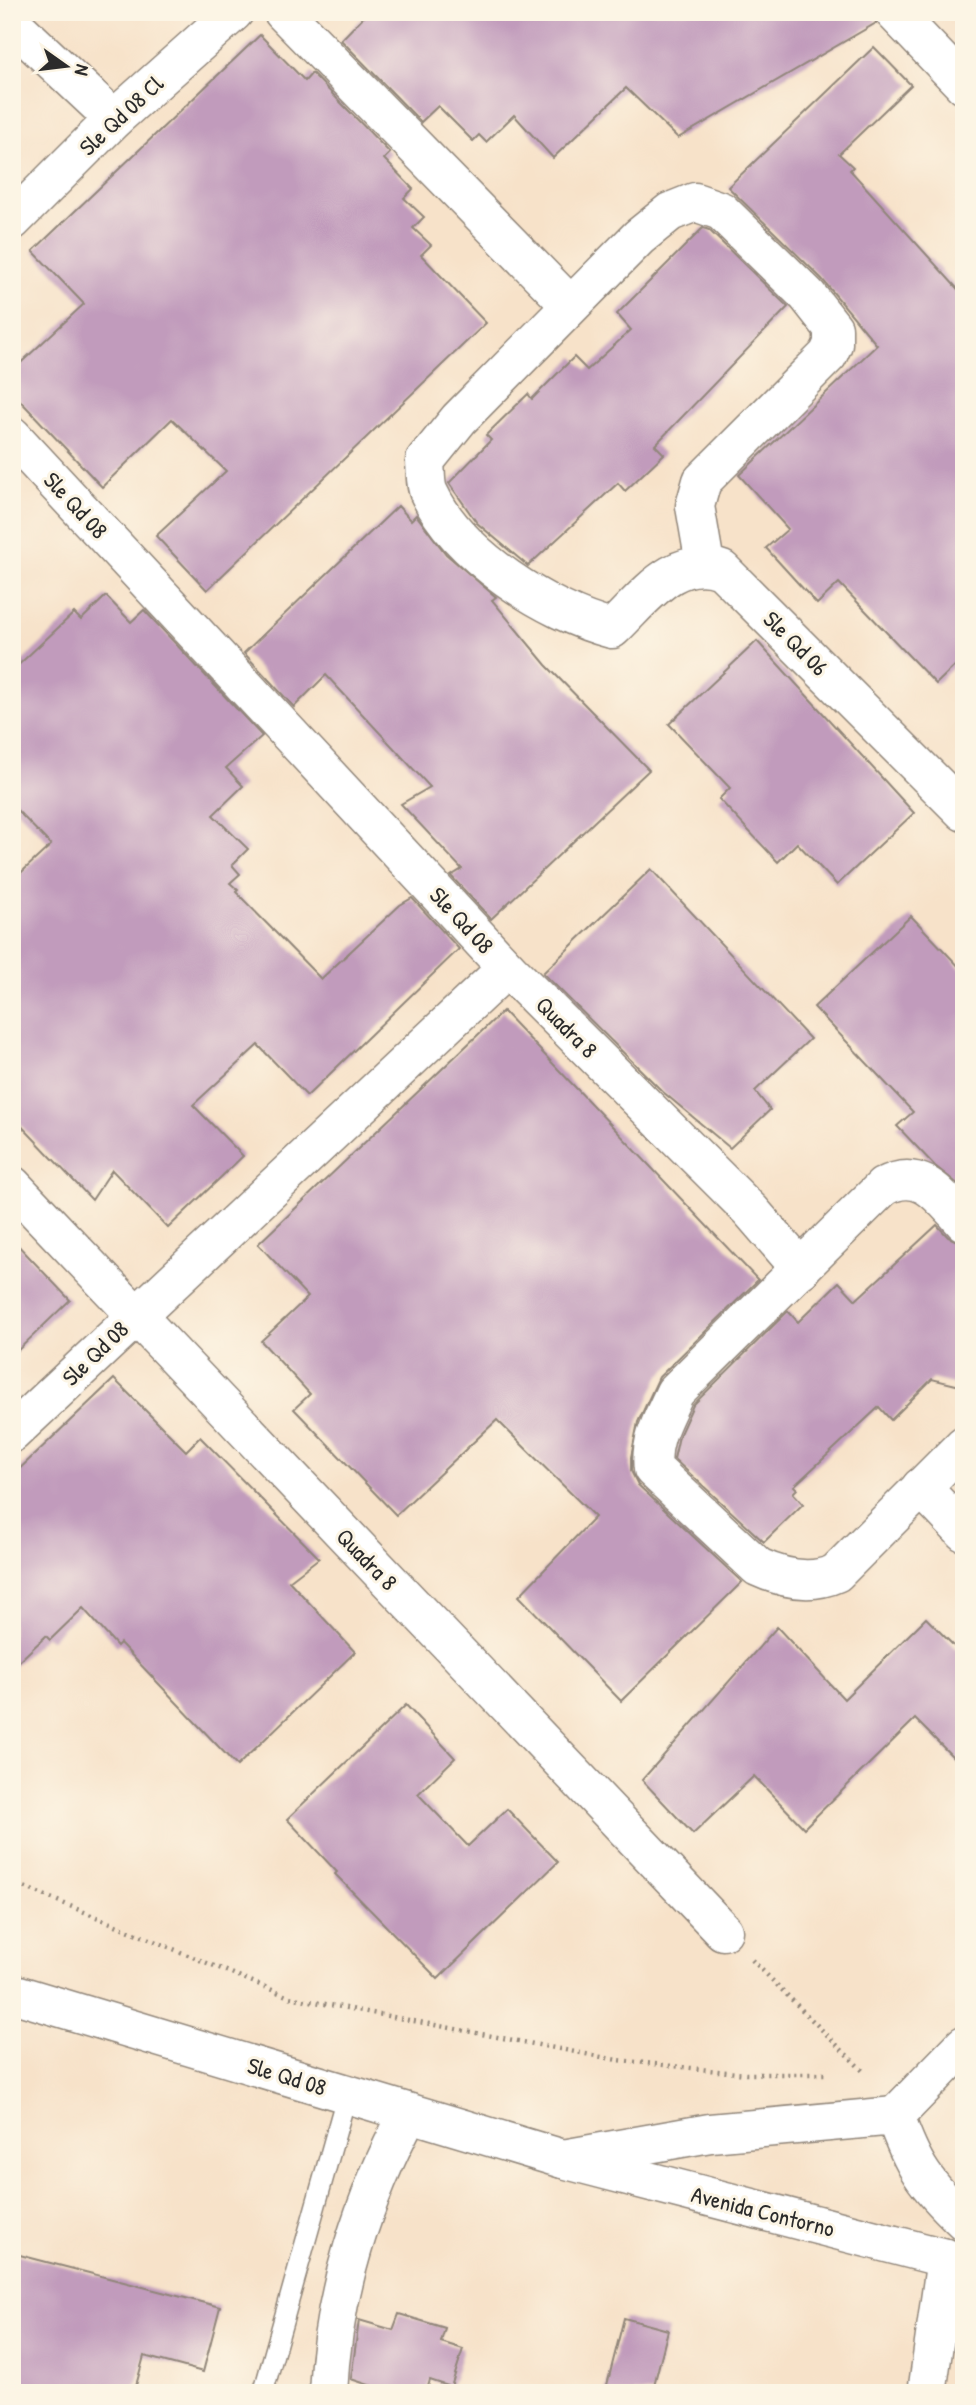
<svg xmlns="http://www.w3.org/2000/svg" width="976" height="2405" viewBox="0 0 976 2405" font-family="'Patrick Hand',sans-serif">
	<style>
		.building { fill: #c19bbc }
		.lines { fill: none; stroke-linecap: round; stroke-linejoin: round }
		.lane-casing { stroke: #91867a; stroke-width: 22 }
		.street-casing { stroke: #91867a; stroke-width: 41 }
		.secondary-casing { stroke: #91867a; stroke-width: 41 }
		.path { stroke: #91867a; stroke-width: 4.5; stroke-dasharray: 2 5; stroke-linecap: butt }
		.lane { stroke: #fff; stroke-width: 19 }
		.street { stroke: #fff; stroke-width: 38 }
		.secondary { stroke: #fff; stroke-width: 38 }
		.labels { text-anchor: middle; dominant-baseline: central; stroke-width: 6; stroke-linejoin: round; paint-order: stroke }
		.street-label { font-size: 23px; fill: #2b2b2b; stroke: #fcf5e5 }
	</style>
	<rect width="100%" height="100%" fill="#fcf5e5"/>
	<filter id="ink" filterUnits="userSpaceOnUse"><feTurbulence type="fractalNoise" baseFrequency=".0143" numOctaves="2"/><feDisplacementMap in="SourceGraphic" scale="14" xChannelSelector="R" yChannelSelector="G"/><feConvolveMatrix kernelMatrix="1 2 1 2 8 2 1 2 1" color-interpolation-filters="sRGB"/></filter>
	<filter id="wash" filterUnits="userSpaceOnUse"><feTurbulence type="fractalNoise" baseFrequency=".00686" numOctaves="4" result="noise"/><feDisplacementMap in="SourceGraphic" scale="28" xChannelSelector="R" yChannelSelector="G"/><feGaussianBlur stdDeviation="1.57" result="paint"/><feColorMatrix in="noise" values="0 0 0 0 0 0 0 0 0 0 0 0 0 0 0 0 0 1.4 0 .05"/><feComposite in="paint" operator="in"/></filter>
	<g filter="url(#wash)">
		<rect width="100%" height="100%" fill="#f7e2c9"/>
		<g id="blocks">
			<g class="building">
				<path d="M368 12H873L876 23 678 138 626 88 553 158 514 115 486 142 479 135 473 141 438 106 421 122 341 40Z"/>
				<path d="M260 35 305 81 312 73 390 153 384 159 413 189 404 198 424 217 413 228 431 245 421 255 486 323 207 590 156 536 226 471 172 419 102 487 12 392V371L84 304 33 251Z"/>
				<path d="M874 47 911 85 839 154 853 167 850 170 964 296V657L936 684 839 583 817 604 766 548 788 529 739 475 877 345 822 279 728 187Z"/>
				<path d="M703 228 709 230 788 307 655 445 664 454 625 491 618 483 528 566 477 523 449 483 491 440 486 435 528 394 532 399 574 357 587 370 631 330 617 314Z"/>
				<path d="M398 506 411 520 416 515 446 554 496 597 492 600 546 665 649 770 491 919 451 876 462 869 401 804 430 787 326 675 294 707 244 653Z"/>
				<path d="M106 596 131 622 144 610 262 736 226 768 243 786 213 815 248 849 232 865 240 874 230 883 238 890 236 892 321 979 400 905 412 898 459 949 307 1096 258 1045 193 1105 243 1156 168 1228 112 1170 92 1200 12 1116V881L51 845 12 805V671L74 613 81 620Z"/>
				<path d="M757 641 914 813 837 885 797 843 778 862 719 799 730 788 669 724Z"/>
				<path d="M651 869 810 1039 755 1091 770 1110 730 1148 663 1092 543 973Z"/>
				<path d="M911 916 964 972V1189L935 1166 897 1126 913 1112 814 1007Z"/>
				<path d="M503 1011 758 1280 659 1377 638 1422 631 1457V1471L638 1485 742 1582 621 1701 519 1596 595 1517 497 1420 396 1515 294 1409 310 1394 261 1341 308 1297 258 1244Z"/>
				<path d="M937 1225 948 1237 964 1244V1387L932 1379 891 1420 879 1407 794 1486 797 1489 793 1493 803 1504 764 1542 674 1459 679 1436 693 1405 788 1311 798 1322 839 1282 856 1300Z"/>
				<path d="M12 1239 70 1300 12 1356Z"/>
				<path d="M114 1379 186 1451 200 1437 319 1558 289 1581 355 1652 237 1766 120 1643 117 1646 83 1608 50 1640 46 1636 12 1668V1476Z"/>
				<path d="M926 1618 964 1656V1768L915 1719 804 1828 754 1776 693 1834 642 1780 777 1627 844 1699Z"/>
				<path d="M406 1705 455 1758 418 1794 468 1846 507 1809 558 1862 438 1979 335 1874 337 1872 287 1819Z"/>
				<path d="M12 2253 220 2307 203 2372 144 2356 134 2393H12Z"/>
				<path d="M399 2314 445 2328 441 2342 463 2349 451 2387 430 2380 426 2393H393L351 2379 359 2320 393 2330Z"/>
				<path d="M624 2318 668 2330 652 2393H605Z"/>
			</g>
		</g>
	</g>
	<g filter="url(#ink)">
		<use href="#blocks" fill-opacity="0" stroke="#91867a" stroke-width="2"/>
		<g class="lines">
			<defs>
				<path id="lane" d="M263 2393 347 2094"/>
				<g id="street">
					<path d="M283 12 570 305"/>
					<path d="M894 12 964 85"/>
					<path d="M12 23 114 119"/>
					<path d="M12 221 114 119 234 12"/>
					<path d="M12 436 507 968 12 1433"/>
					<path d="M705 564 695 506 702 481 828 355 833 344V328L807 295 721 211 695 202 670 212 639 237 459 419 425 461C426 471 425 485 429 493 458 555 548 613 612 629 644 599 675 552 722 570L964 812"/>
					<path d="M507 968 751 1211 801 1269"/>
					<path d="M12 1185 723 1931"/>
					<path d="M964 1222C940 1196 921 1166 883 1187L675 1392C664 1417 649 1440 653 1469L758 1567C782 1578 810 1585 836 1573L964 1445"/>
					<path d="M921 1487 964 1532"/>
					<path d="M895 2116 964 2045"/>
					<path d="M563 2159 710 2133 895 2116C913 2167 925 2184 964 2221"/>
					<path d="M328 2393C332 2295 363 2198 409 2113"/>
					<path d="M927 2393 946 2258"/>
				</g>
				<path id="secondary" d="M12 1993 563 2159 964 2263"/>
			</defs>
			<use href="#lane" class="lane-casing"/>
			<use href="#street" class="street-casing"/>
			<use href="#secondary" class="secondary-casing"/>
			<g class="path">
				<path d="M12 1882 289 1997 617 2060 746 2074H829"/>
				<path d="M752 1960 865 2073"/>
			</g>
			<use href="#lane" class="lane"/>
			<use href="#street" class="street"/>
			<use href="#secondary" class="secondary"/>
		</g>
	</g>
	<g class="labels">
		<g class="street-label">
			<text transform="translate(121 115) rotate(-43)">Sle Qd 08 Cl</text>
			<text transform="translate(76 505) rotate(47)">Sle Qd 08</text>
			<text transform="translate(796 643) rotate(45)">Sle Qd 06</text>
			<text transform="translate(462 920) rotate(47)">Sle Qd 08</text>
			<text transform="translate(567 1027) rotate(45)">Quadra 8</text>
			<text transform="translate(95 1353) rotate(-44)">Sle Qd 08</text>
			<text transform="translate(367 1559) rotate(46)">Quadra 8</text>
			<text transform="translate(287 2076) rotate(17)">Sle Qd 08</text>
			<text transform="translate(763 2211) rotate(14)">Avenida Contorno</text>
		</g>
	</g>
	<rect width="976" height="2405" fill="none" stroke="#fcf5e5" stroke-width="42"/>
	<g transform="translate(66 66) rotate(104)" stroke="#fcf5e5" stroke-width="5" paint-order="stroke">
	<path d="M0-5L12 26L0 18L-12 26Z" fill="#2b2b2b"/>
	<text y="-10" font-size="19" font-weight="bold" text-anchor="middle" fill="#2b2b2b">N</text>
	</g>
</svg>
